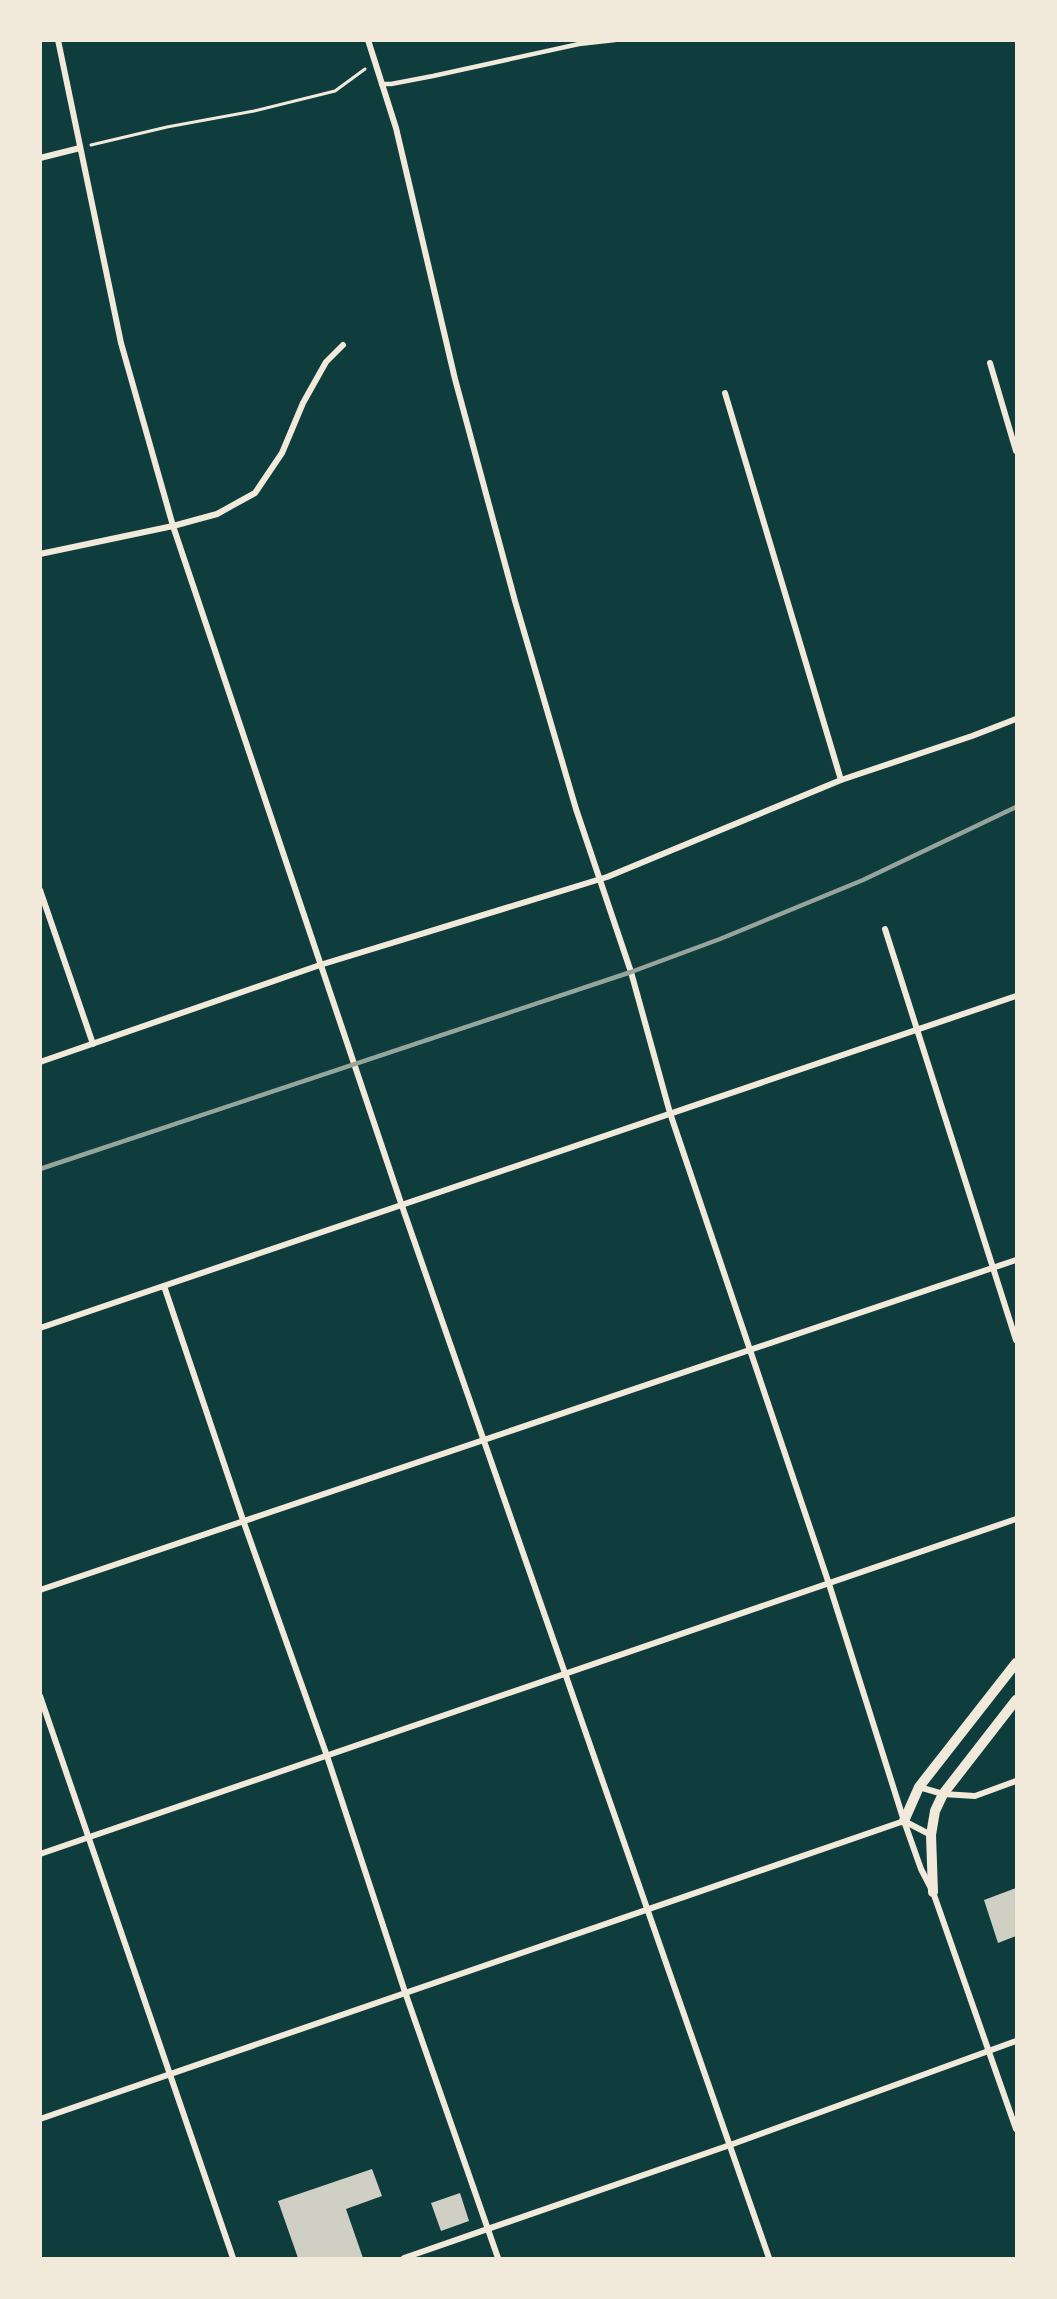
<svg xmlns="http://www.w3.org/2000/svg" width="1057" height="2299" viewBox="0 0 1057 2299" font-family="Spectral,serif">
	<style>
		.building { fill: #cfcfc3 }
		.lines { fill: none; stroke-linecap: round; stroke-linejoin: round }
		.path { stroke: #f1e9da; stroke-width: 3 }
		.service { stroke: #f1e9da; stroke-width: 4.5 }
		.minor { stroke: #f1e9da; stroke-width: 6 }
		.tertiary { stroke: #f1e9da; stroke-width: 10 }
		.rail { stroke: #97a49c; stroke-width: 4.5 }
	</style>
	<rect width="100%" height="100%" fill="#0f3d3e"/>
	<g class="building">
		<path d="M1016 1888V1936L998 1943 984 1900Z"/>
		<path d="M372 2169 382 2196 346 2209 363 2258H298L278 2201Z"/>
		<path d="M460 2193 469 2221 441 2231 431 2203Z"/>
	</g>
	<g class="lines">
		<path class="path" d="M91 145 167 127 254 111 335 91 365 69"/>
		<path class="service" d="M381 84H391L433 76 579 44 615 40"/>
		<g class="minor">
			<path d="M58 40 121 343 173 526 402 1206 769 2258"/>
			<path d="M368 40 396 128 455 379 515 601 576 809 631 972 670 1113 829 1584 904 1821 921 1869 933 1892 1016 2129"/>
			<path d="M40 158 80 148"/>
			<path d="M990 363 1016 451"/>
			<path d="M725 393 841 780"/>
			<path d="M40 554 173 526 217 514 255 493 282 453 303 403 326 362 343 345"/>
			<path d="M40 890 93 1044"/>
			<path d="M885 929 1016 1340"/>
			<path d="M40 1062 320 965 607 877 841 780 972 736 1016 719"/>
			<path d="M164 1286 244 1523 327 1756 405 1992 498 2258"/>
			<path d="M40 1328 1016 996"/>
			<path d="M40 1590 1016 1260"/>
			<path d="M40 1696 233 2258"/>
			<path d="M919 1787 943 1794 975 1796 1016 1781"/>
			<path d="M904 1821 931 1835"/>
			<path d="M40 1854 1016 1519"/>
			<path d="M40 2119 904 1821"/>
			<path d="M404 2258 730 2145 1016 2041"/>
		</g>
		<g class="tertiary">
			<path d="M904 1821 919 1787 1016 1663"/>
			<path d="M933 1892 931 1835 935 1811 943 1794 1016 1700"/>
		</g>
		<path class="rail" d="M40 1169 631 972 720 939 863 880 1016 807"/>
	</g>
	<rect width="1057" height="2299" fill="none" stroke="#f1e9da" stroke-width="84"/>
</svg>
